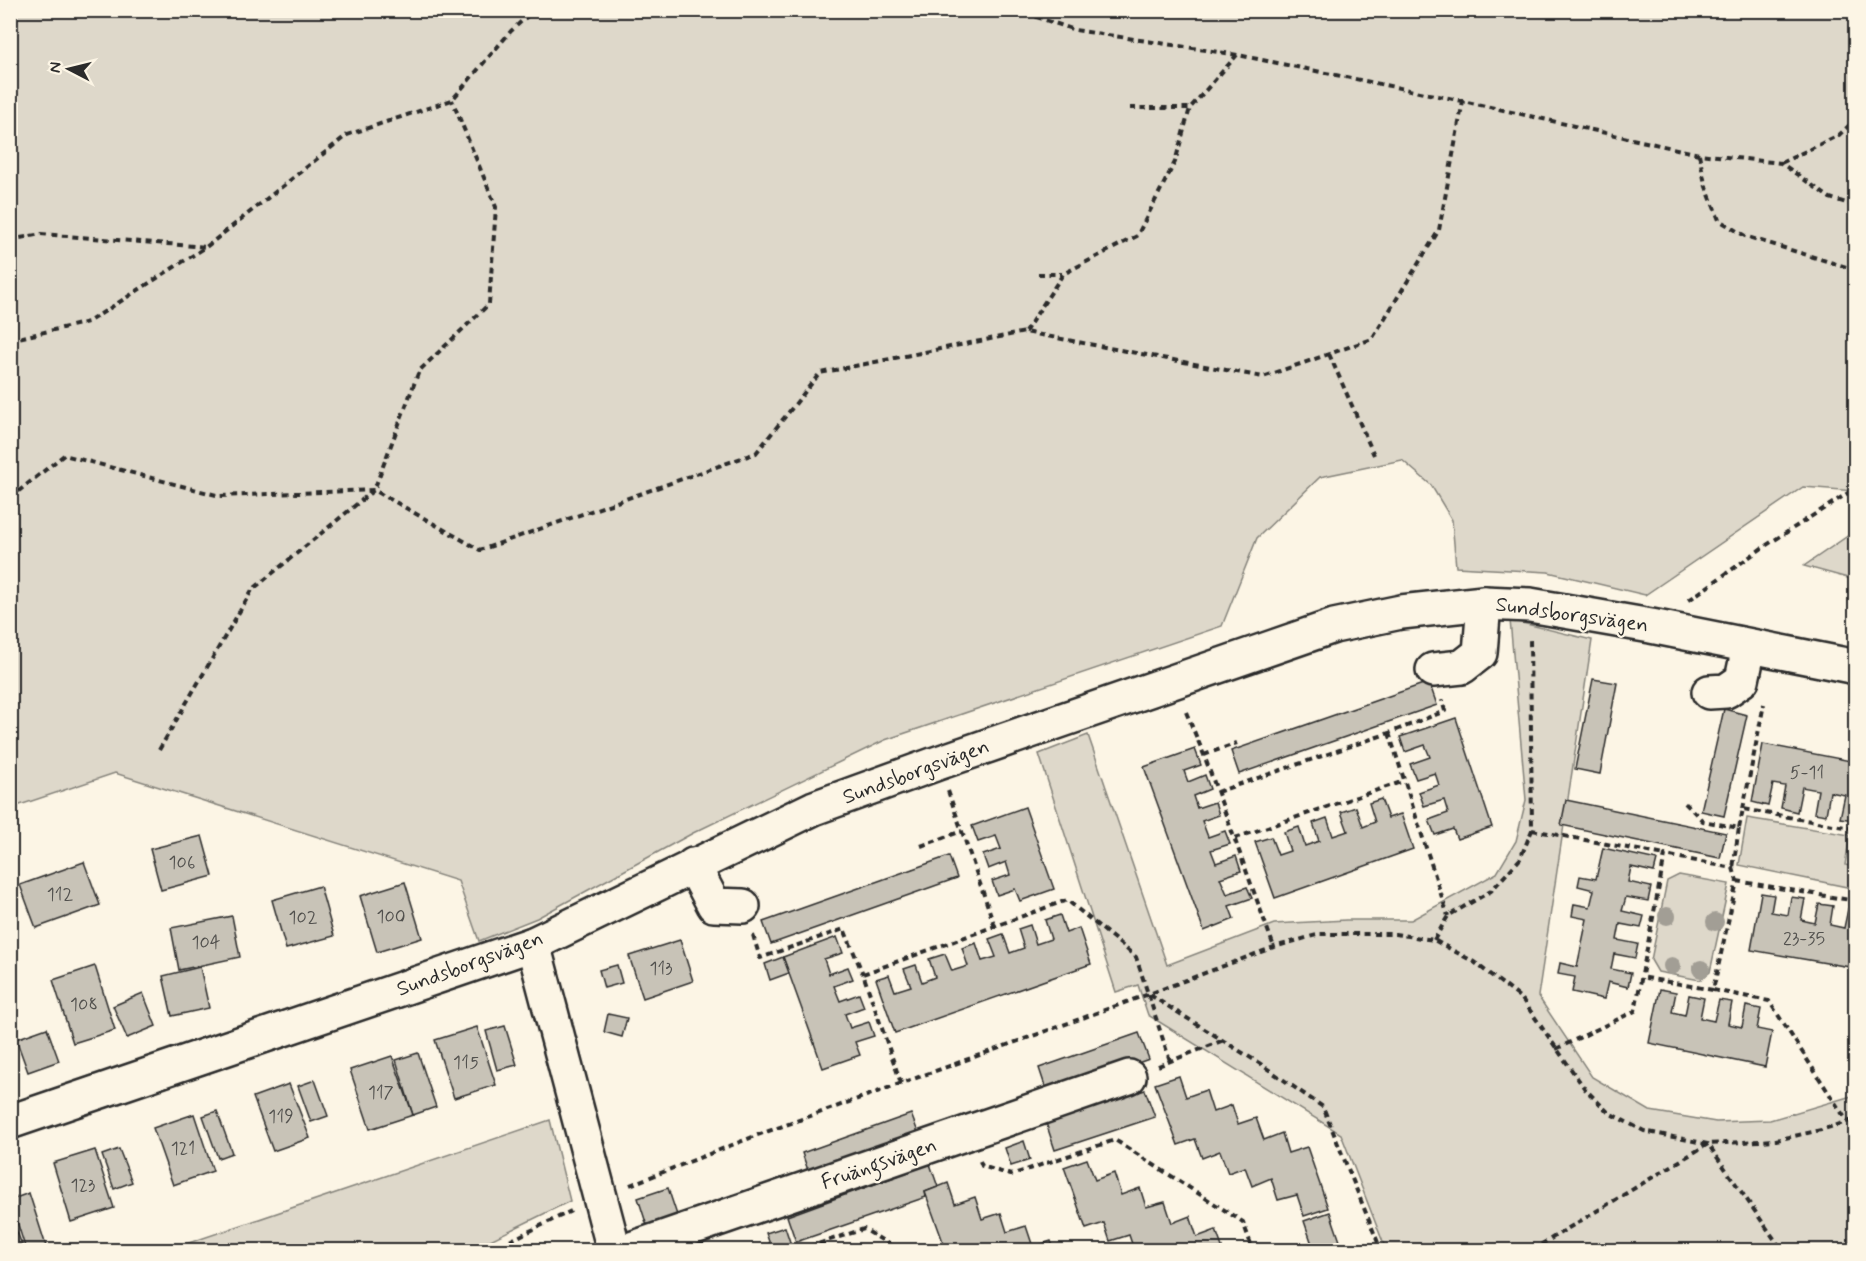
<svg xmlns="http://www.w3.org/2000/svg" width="1866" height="1261" viewBox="0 0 1866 1261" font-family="Mynerve,sans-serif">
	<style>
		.green { fill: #ded8ca; stroke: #84827a; stroke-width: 1.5 }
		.building { fill: #c8c3b7; stroke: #2b2b2b; stroke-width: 1.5 }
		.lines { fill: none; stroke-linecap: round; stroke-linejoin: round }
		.minor-casing { stroke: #2b2b2b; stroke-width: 38 }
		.path { stroke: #2b2b2b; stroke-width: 4; stroke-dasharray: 6 4.5; stroke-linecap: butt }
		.minor { stroke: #fcf5e5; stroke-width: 33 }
		.tree { fill: #a29e95 }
		.labels { text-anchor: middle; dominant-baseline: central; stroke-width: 4.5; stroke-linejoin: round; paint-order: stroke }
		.number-label { font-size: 18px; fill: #52514e }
		.street-label { font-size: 21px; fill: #2b2b2b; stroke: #fcf5e5 }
	</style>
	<rect width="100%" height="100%" fill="#fcf5e5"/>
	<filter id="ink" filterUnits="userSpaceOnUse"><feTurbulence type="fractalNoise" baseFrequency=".0167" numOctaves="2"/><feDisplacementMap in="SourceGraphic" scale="12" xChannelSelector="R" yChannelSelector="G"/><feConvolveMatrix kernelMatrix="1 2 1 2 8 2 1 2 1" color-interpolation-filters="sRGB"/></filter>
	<g filter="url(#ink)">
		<g class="green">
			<path d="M10 11H1855V491L1803 487 1645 595 1548 572 1456 567 1452 520 1431 485 1402 460 1320 477 1257 538 1222 626 885 740 693 833 537 918 479 941 458 881 115 773 11 808Z"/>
			<path d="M1855 531V580L1804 566Z"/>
			<path d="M1510 620 1592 640 1538 996 1592 1077 1650 1111 1716 1122 1770 1120 1855 1095V1250H1386L1341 1134 1148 1015 1138 985 1116 992 1039 754 1088 735 1167 965 1274 924 1346 920H1411L1497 873 1516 841 1526 800Z"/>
			<path d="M1747 818 1850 835 1845 865 1855 867 1852 888 1739 865Z"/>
			<path d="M1679 875 1729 884 1710 972 1700 980 1658 972 1651 960 1667 881Z"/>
			<path d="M550 1120 570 1201 470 1250H168Z"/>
		</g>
		<g class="building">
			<path d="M1593 679 1617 683 1600 774 1575 769Z"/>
			<path d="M1429 682 1437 705 1239 774 1231 751Z"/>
			<path d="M1724 709 1747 715 1724 816 1701 811Z"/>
			<path d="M1456 718 1492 827 1457 839 1453 829 1435 835 1429 820 1448 813 1444 800 1424 806 1419 792 1439 785 1435 773 1416 779 1410 764 1430 757 1425 745 1405 752 1400 737Z"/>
			<path d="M1763 744 1856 762 1855 820 1840 818 1845 795 1830 792 1826 815 1814 813 1818 790 1802 787 1797 812 1781 808 1785 786 1773 784 1768 806 1752 802Z"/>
			<path d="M1195 749 1201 765 1184 771 1188 782 1205 775 1210 789 1193 796 1197 808 1215 802 1219 815 1202 821 1208 837 1225 831 1230 844 1211 850 1216 863 1236 856 1241 871 1220 878 1227 894 1247 887 1252 898 1229 906 1234 919 1204 931 1144 767Z"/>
			<path d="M1381 799 1388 818 1401 814 1413 849 1275 898 1255 842 1271 837 1278 855 1290 851 1284 832 1299 827 1305 846 1319 841 1313 823 1327 818 1333 836 1348 831 1341 812 1356 807 1363 827 1375 822 1369 803Z"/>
			<path d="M1566 800 1726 833 1720 858 1561 825Z"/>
			<path d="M1025 807 1054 889 1020 901 1015 889 997 895 992 881 1010 875 1006 862 988 869 983 855 1001 849 996 836 978 842 972 826Z"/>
			<path d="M202 836 213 876 161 890 150 849Z"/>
			<path d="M1603 848 1657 860 1654 872 1631 867 1628 882 1651 887 1648 901 1626 897 1622 911 1644 916 1641 928 1620 924 1617 940 1638 944 1635 958 1614 954 1611 969 1631 973 1628 987 1608 982 1604 999 1572 992 1575 977 1558 974 1560 963 1577 967 1587 919 1572 916 1574 904 1590 907 1594 890 1578 886 1580 876 1596 879Z"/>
			<path d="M949 856 957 878 771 944 763 922Z"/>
			<path d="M84 862 100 905 36 928 20 885Z"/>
			<path d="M405 882 422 938 377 952 360 896Z"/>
			<path d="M320 886 334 936 286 949 272 900Z"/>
			<path d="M1761 893 1774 895 1771 912 1788 915 1791 897 1805 899 1801 920 1815 923 1819 904 1833 906 1830 925 1844 928 1848 909 1856 911V968L1751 950Z"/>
			<path d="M1060 915 1066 933 1079 928 1091 964 895 1033 876 979 889 975 895 991 911 986 904 969 916 965 922 982 935 977 929 959 945 954 952 971 968 966 962 948 976 943 982 961 996 957 989 939 1003 934 1010 953 1024 948 1018 929 1030 925 1036 944 1051 939 1045 920Z"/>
			<path d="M232 916 240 957 179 970 171 928Z"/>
			<path d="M837 937 843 953 824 959 829 974 848 967 853 979 834 986 840 1001 859 994 864 1007 845 1014 850 1028 869 1022 874 1036 855 1042 860 1055 823 1068 783 957Z"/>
			<path d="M680 940 693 981 643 998 629 956Z"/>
			<path d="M783 957 789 973 770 980 765 964Z"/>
			<path d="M617 965 622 983 604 988 599 970Z"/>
			<path d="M95 966 115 1030 73 1043 53 980Z"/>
			<path d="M200 967 209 1008 172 1016 163 976Z"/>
			<path d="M1660 989 1676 992 1672 1012 1685 1015 1689 995 1704 998 1700 1018 1714 1021 1719 1000 1732 1002 1728 1024 1742 1027 1746 1006 1761 1009 1757 1029 1772 1032 1765 1067 1649 1043Z"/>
			<path d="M143 993 156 1026 127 1038 113 1006Z"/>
			<path d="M608 1014 627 1018 622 1037 604 1032Z"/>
			<path d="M505 1026 517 1065 497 1070 486 1031Z"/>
			<path d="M477 1027 496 1085 454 1098 435 1040Z"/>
			<path d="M47 1028 59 1061 28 1072 16 1039Z"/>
			<path d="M1139 1033 1149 1059 1048 1095 1039 1068Z"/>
			<path d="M418 1053 436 1107 413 1115 396 1060Z"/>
			<path d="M392 1056 413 1115 370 1129 350 1070Z"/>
			<path d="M1179 1076 1186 1097 1206 1090 1213 1112 1232 1105 1238 1124 1256 1118 1264 1140 1282 1133 1288 1153 1307 1147 1328 1208 1304 1216 1297 1195 1278 1200 1271 1178 1252 1186 1245 1167 1228 1173 1220 1151 1202 1158 1195 1139 1178 1145 1155 1084Z"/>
			<path d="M315 1080 328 1116 311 1122 298 1086Z"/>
			<path d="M289 1084 310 1138 273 1151 253 1097Z"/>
			<path d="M1145 1090 1155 1117 1055 1150 1046 1123Z"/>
			<path d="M217 1111 232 1153 218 1158 203 1116Z"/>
			<path d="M194 1114 213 1171 173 1185 153 1128Z"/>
			<path d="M911 1114 921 1140 811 1179 802 1153Z"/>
			<path d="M1024 1141 1030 1160 1011 1166 1005 1148Z"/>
			<path d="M119 1149 132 1182 114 1189 102 1155Z"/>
			<path d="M95 1150 114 1208 71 1222 53 1163Z"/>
			<path d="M1087 1159 1095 1180 1114 1173 1121 1195 1140 1188 1146 1207 1165 1202 1172 1223 1190 1216 1197 1237 1216 1230 1223 1250H1134L1129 1235 1110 1241 1104 1223 1086 1229 1064 1167Z"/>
			<path d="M930 1164 938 1187 925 1192 926 1197 796 1242 787 1216Z"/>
			<path d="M948 1183 955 1204 975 1197 982 1219 1001 1213 1007 1232 1026 1226 1033 1247 1051 1241 1054 1250H966L964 1247 953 1250H946L925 1192Z"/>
			<path d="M668 1188 678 1218 648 1229 638 1198Z"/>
			<path d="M29 1193 46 1246 26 1250 10 1200Z"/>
			<path d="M1330 1212 1343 1250H1314L1304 1221Z"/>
			<path d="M10 1214 24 1250H10Z"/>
			<path d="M785 1227 791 1245 772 1250 766 1233Z"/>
		</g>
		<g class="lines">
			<defs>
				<g id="minor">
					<path d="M1433 670 1462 667 1480 653 1484 603"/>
					<path d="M1709 692 1726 691 1742 680 1749 647"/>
					<path d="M693 865 714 905 743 906"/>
					<path d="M533 944 614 1250"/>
					<path d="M10 1122 533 944 814 808 938 763 1334 626 1401 612 1484 603 1530 605 1651 626 1856 667"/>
					<path d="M628 1250 1129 1077"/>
				</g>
			</defs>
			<use href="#minor" class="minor-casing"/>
			<g class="path">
				<path d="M1016 10 1075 30 1238 55 1463 101 1699 154 1781 163 1830 198 1856 206"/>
				<path d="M1130 108H1190"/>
				<path d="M1699 154 1705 184 1719 220 1745 236 1856 270"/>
				<path d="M1781 163 1839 135 1856 119"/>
				<path d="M10 240 41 234 206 247"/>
				<path d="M1038 274H1062"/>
				<path d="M1025 332 1063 274 1137 236 1175 162 1190 108 1237 55"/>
				<path d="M10 340 88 322 206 247 347 135 452 100 511 31 534 10"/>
				<path d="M1329 354 1374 455"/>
				<path d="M10 498 64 455 220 496 374 490 480 550 756 453 820 373 1025 332 1263 377 1372 339 1439 230 1463 101"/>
				<path d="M1689 600 1762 548 1856 488"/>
				<path d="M1186 712 1204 755 1274 947"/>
				<path d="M1389 733 1448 916"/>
				<path d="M159 750 252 590 374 490 419 371 489 304 496 207 452 100"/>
				<path d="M1204 755 1237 743"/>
				<path d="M948 791 995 927"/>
				<path d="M1217 792 1389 733 1445 711 1442 700"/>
				<path d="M1685 803 1703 821 1739 828 1733 868"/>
				<path d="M1743 809 1764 704"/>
				<path d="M1739 828 1743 809 1856 829"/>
				<path d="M1532 830 1665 855"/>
				<path d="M1235 838 1404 781"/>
				<path d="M921 846 962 831"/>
				<path d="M1737 881 1856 901"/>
				<path d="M753 935 760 958 844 929 863 974"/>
				<path d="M1434 940 1448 916 1491 891 1520 859 1532 830 1530 638"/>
				<path d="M1713 990 1769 1001 1847 1121"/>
				<path d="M1150 995 1259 1063 1323 1107 1381 1250"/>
				<path d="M1556 1049 1635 1011 1665 855 1733 868 1737 881 1713 990 1641 977"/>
				<path d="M1158 1066 1224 1040"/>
				<path d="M901 1083 863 974 1067 900 1136 957 1170 1061"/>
				<path d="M980 1161 982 1166 1011 1175 1115 1140 1243 1222 1253 1250"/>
				<path d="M630 1185 755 1136 1149 994 1274 947 1320 934H1395L1434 940 1474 962 1522 999 1585 1089 1609 1113 1644 1131 1708 1144 1776 1140 1821 1130 1856 1119"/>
				<path d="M491 1250 571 1211"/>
				<path d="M799 1250 864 1229 898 1250"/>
				<path d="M1532 1250 1708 1144 1782 1250"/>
			</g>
			<use href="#minor" class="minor"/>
		</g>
		<g class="tree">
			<circle cx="1667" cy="916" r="9"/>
			<circle cx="1715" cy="922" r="9"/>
			<circle cx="1672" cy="966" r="9"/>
			<circle cx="1701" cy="969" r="9"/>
		</g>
	</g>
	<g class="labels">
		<g class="number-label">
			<text x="1807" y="773">5-11</text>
			<text x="182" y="863">106</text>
			<text x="60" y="895">112</text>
			<text x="391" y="917">100</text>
			<text x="303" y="918">102</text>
			<text x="1804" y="939">23-35</text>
			<text x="206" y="943">104</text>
			<text x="661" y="969">113</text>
			<text x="84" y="1005">108</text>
			<text x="466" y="1063">115</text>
			<text x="381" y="1093">117</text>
			<text x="281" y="1117">119</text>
			<text x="183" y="1149">121</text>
			<text x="83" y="1186">123</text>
		</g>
		<g class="street-label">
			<text transform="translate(1572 615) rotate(8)">Sundsborgsvägen</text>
			<text transform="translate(916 772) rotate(-20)">Sundsborgsvägen</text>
			<text transform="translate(470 964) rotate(-20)">Sundsborgsvägen</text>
			<text transform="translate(879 1164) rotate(-19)">Fruängsvägen</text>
		</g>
	</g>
	<rect width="1866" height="1261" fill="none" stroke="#fcf5e5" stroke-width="36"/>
	<rect x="18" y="18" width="1830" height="1225" fill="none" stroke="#2b2b2b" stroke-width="2" filter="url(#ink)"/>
	<g transform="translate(69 69) rotate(277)" stroke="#fcf5e5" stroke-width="4.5" paint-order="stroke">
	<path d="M0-4.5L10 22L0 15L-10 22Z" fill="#2b2b2b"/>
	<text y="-9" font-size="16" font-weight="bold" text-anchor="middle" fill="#2b2b2b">N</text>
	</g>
</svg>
